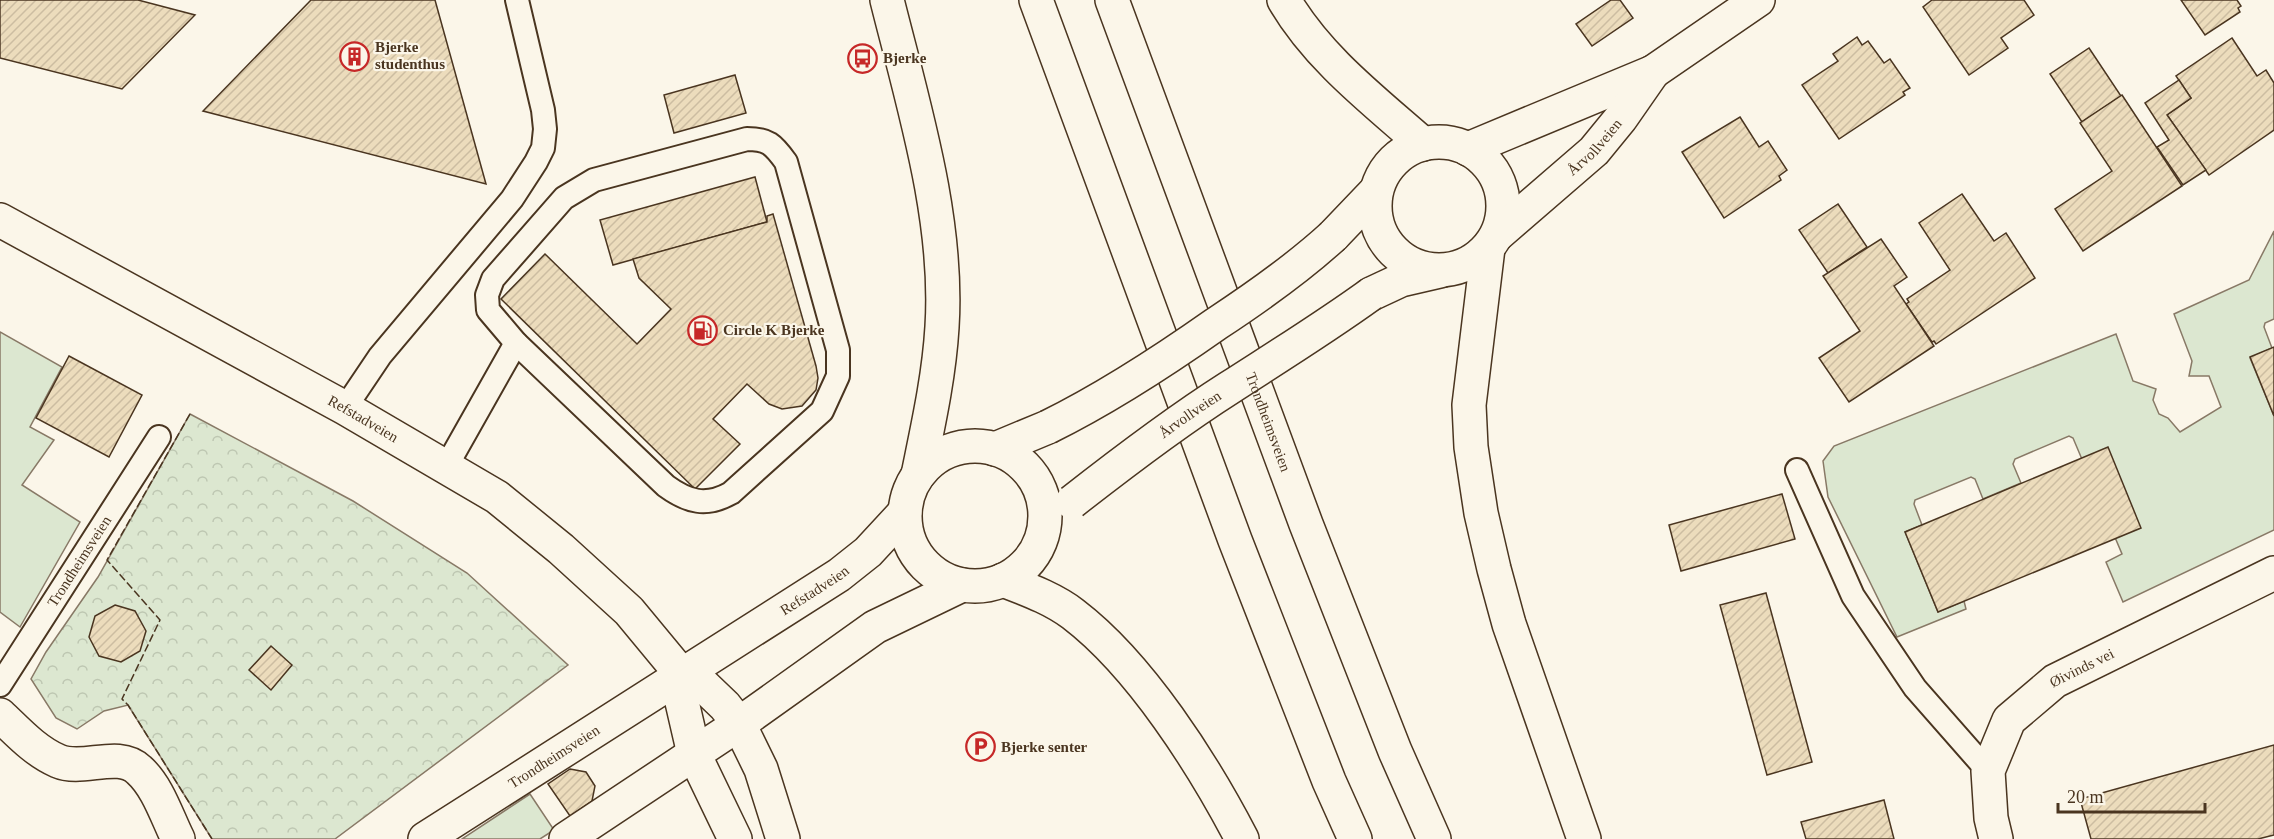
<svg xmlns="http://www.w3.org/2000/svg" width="2274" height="839" viewBox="0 0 2274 839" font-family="'Times New Roman',serif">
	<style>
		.green { fill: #dce7d0; stroke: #887966; stroke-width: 1.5 }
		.park { fill: url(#park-crowns); stroke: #887966; stroke-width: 1.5 }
		.building { fill: url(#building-hatch); stroke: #4a3520; stroke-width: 1.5 }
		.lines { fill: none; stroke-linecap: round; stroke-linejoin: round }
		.lane-casing { stroke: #4a3520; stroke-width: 26 }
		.street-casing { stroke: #4a3520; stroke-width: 36 }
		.secondary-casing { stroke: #4a3520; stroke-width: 36 }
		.highway-casing { stroke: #4a3520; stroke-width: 36 }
		.lane { stroke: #fbf6e9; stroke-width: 22 }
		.street { stroke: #fbf6e9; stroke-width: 33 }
		.secondary { stroke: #fbf6e9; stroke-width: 33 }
		.highway { stroke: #fbf6e9; stroke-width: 33 }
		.secondary-bridge-casing { stroke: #4a3520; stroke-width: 36; stroke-linecap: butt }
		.secondary-bridge { stroke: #fbf6e9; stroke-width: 33 }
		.fence { stroke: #4a3520; stroke-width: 1.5; stroke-dasharray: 8 3; stroke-linecap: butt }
		.labels { text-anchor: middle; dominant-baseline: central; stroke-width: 4.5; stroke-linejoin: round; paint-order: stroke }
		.poi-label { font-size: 15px; font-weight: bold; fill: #4a3520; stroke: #fbf6e9; text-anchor: start }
		.street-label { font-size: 15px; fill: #4a3520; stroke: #fbf6e9 }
	</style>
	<defs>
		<pattern id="park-crowns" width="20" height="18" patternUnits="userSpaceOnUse" patternTransform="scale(1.5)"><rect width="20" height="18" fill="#dce7d0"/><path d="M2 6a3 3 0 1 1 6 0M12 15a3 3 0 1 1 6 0" fill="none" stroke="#bec7b2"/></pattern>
		<pattern id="building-hatch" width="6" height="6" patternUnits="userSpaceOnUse" patternTransform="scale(1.5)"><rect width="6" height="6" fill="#ecdcbc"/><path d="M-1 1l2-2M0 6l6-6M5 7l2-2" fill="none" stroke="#ccbda1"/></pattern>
	</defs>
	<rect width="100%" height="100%" fill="#fbf6e9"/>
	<g class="green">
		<path d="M2274 231V319L2265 323 2264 327 2272 348 2250 358 2274 416V530L2123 602 2106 562 2122 554 2073 438 2069 436 2015 459 2013 464 2021 483 1983 499 1975 479 1971 477 1915 500 1914 504 1922 525 1905 532 1938 612 1964 601 1966 609 1897 637 1828 497 1823 461 1834 446 2116 334 2133 381 2156 389 2153 400 2159 414 2168 418 2180 432 2221 407 2209 376H2189L2192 361 2174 314 2249 280Z"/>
		<path d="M0 332 62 367 30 427 54 440 22 485 80 522 20 627 0 612Z"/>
		<path d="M530 794 554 830 540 839H462Z"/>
	</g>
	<path class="park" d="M190 414 353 501 467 573 568 665 335 839H212L128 705 104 711 77 729 56 718 31 679 46 652 98 577Z"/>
	<g class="building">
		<path d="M0 0H138L195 15 122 89 0 58Z"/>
		<path d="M311 0H435L486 184 203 111Z"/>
		<path d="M1611 0H1620L1633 18 1592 46 1576 24Z"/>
		<path d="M1932 0H2024L2034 15 2001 38 2008 48 1969 75 1923 7Z"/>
		<path d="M2181 0H2237L2241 6 2238 8 2240 12 2205 35Z"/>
		<path d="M1857 37 1862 45 1868 41 1884 63 1890 59 1910 88 1903 92 1905 95 1839 139 1802 85 1838 61 1833 54Z"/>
		<path d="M2232 38 2257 76 2266 70 2274 83V130L2209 175 2167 115 2191 98 2176 76Z"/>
		<path d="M2089 48 2121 96 2082 122 2050 74Z"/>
		<path d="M735 75 746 113 674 133 664 95Z"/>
		<path d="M2179 80 2191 98 2167 115 2206 170 2183 185 2157 147 2169 140 2145 103Z"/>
		<path d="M2122 95 2182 186 2083 251 2055 209 2112 171 2080 123Z"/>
		<path d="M1740 117 1759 147 1768 141 1787 170 1779 176 1781 180 1724 218 1682 152Z"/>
		<path d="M755 177 767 222 613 265 600 220Z"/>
		<path d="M1962 194 1994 241 2006 233 2035 278 1936 344 1934 341 1932 342 1906 304 1909 302 1907 299 1950 270 1919 223Z"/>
		<path d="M1838 204 1867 247 1828 273 1799 230Z"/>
		<path d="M773 214 816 366 818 378 816 390 802 406 782 409 769 404 747 384 713 419 740 444 695 489 501 299 545 254 637 344 671 309 639 278 633 259 767 222V216Z"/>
		<path d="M1881 239 1907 277 1894 286 1934 346 1849 402 1819 358 1860 331 1823 276Z"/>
		<path d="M2274 347V416L2250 357Z"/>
		<path d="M69 356 142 395 109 457 36 418Z"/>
		<path d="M2108 447 2141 528 1938 612 1905 532Z"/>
		<path d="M1782 494 1795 539 1681 571 1669 525Z"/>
		<path d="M1766 593 1812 762 1767 775 1720 605Z"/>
		<path d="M115 605 135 611 146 631 140 651 121 662 99 656 89 637 95 616Z"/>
		<path d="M271 646 292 665 271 690 249 670Z"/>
		<path d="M2274 745V835L2258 839H2091L2080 799Z"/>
		<path d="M570 769 586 772 595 786 592 801 570 816 548 784Z"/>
		<path d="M1884 800 1894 839H1806L1801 822Z"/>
	</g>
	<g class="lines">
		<defs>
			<g id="lane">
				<path d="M747 139C768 139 773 144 786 162L838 350V376L822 411 731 493C706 507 688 502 666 486L516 343 488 310 487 295 493 279 564 198 594 180Z"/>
				<path d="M345 408 380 356 512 199 536 162 543 148 545 129 543 110 517 0"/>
				<path d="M446 467 516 343"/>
				<path d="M1797 470 1853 596 1915 688 1988 771"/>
				<path id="s1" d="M0 685 159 437"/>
			</g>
			<g id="street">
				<path id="s2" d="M0 220 345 408 497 497 561 549 629 611 682 675 701 683 725 706 739 724 566 839"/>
				<path d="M0 715C18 732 35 751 58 761 83 772 118 750 139 770 158 787 167 817 178 839"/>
				<path id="s3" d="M425 839 682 675"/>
				<path id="s4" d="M1996 839 1991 818 1988 771 2009 720 2055 681 2274 573"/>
			</g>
			<g id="secondary">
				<circle cx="1439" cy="206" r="64"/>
				<path d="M1468 149 1653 72 1758 0"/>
				<path id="s5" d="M1498 234 1594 151 1621 118 1653 72"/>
				<path d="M1333 236 1376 191"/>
				<path d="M1371 294 1401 280 1440 271"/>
				<circle cx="975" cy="516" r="70"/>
				<path d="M995 449 1048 427"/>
				<path id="s6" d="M735 839 694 754 682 702V675L839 575 868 552 905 512"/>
				<path d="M783 839 761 769 739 724 875 627 962 585"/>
			</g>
			<g id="highway">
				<path d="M887 0C913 104 949 219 942 327 939 377 928 426 918 475"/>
				<path d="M1036 0 1235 540 1329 781 1355 839"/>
				<path id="s7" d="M1112 0 1306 524 1395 751 1434 839"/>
				<path d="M1284 0C1318 58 1373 100 1423 144"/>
				<path d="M1488 248 1469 405 1471 447 1481 513 1494 569 1509 624 1584 839"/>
				<path d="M1003 580C1026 589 1052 598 1073 614 1140 665 1203 764 1242 839"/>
			</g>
		</defs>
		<use href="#lane" class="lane-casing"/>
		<use href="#street" class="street-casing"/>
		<use href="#secondary" class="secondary-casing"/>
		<use href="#highway" class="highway-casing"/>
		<use href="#lane" class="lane"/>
		<use href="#street" class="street"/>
		<use href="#secondary" class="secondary"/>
		<use href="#highway" class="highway"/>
		<defs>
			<g id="secondary-bridge">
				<path d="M1048 427C1107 398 1162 362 1216 324 1257 297 1297 269 1333 236"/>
				<path id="s8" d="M1072 502C1123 462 1174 423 1229 388 1277 357 1324 328 1371 294"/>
			</g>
		</defs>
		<use href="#secondary-bridge" class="secondary-bridge-casing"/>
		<use href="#secondary-bridge" class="secondary-bridge"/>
		<path class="fence" d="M190 414 107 560 160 620 122 699 128 705 212 839"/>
	</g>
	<defs>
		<symbol id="building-ring" viewBox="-11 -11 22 22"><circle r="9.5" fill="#fbf6e9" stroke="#c62828" stroke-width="1.5"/><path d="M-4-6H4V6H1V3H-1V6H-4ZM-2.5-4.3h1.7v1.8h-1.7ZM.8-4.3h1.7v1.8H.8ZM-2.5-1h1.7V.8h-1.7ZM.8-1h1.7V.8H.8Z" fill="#c62828"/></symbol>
		<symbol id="bus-ring" viewBox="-11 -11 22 22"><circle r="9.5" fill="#fbf6e9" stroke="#c62828" stroke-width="1.5"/><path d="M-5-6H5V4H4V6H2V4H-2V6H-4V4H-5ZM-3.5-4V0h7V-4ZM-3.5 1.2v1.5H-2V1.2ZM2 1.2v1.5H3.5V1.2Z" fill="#c62828"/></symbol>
		<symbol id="fuel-ring" viewBox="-11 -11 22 22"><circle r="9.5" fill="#fbf6e9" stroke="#c62828" stroke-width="1.5"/><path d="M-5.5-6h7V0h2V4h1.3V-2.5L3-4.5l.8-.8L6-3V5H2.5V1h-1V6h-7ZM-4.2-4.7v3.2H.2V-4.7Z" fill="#c62828"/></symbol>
		<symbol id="parking-ring" viewBox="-11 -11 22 22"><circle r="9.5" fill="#fbf6e9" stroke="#c62828" stroke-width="1.5"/><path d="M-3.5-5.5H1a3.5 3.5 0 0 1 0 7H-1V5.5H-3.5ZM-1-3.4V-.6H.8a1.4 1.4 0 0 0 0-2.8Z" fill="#c62828"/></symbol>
	</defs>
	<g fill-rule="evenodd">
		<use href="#building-ring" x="338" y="40" width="33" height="33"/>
		<use href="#bus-ring" x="846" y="42" width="33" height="33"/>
		<use href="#fuel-ring" x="686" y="314" width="33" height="33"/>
		<use href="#parking-ring" x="964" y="730" width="33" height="33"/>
	</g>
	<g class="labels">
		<g class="poi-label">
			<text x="375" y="47">Bjerke<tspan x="375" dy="17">studenthus</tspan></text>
			<text x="883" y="58">Bjerke</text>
			<text x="723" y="330">Circle K Bjerke</text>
			<text x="1001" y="747">Bjerke senter</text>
		</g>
		<g class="street-label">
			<text stroke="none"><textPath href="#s5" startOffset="130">Årvollveien</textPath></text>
			<text stroke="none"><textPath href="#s8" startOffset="147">Årvollveien</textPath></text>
			<text stroke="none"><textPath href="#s2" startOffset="414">Refstadveien</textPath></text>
			<text stroke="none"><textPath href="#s7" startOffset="450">Trondheimsveien</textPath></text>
			<text stroke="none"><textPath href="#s1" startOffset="147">Trondheimsveien</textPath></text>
			<text stroke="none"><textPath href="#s6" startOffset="332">Refstadveien</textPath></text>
			<text stroke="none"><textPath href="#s4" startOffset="214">Øivinds vei</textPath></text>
			<text stroke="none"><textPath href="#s3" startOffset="153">Trondheimsveien</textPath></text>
		</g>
	</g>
	<path d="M2058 803v9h147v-9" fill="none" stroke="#4a3520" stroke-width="3"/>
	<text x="2067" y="803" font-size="18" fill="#4a3520" stroke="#fbf6e9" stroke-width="4.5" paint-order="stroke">20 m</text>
</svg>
